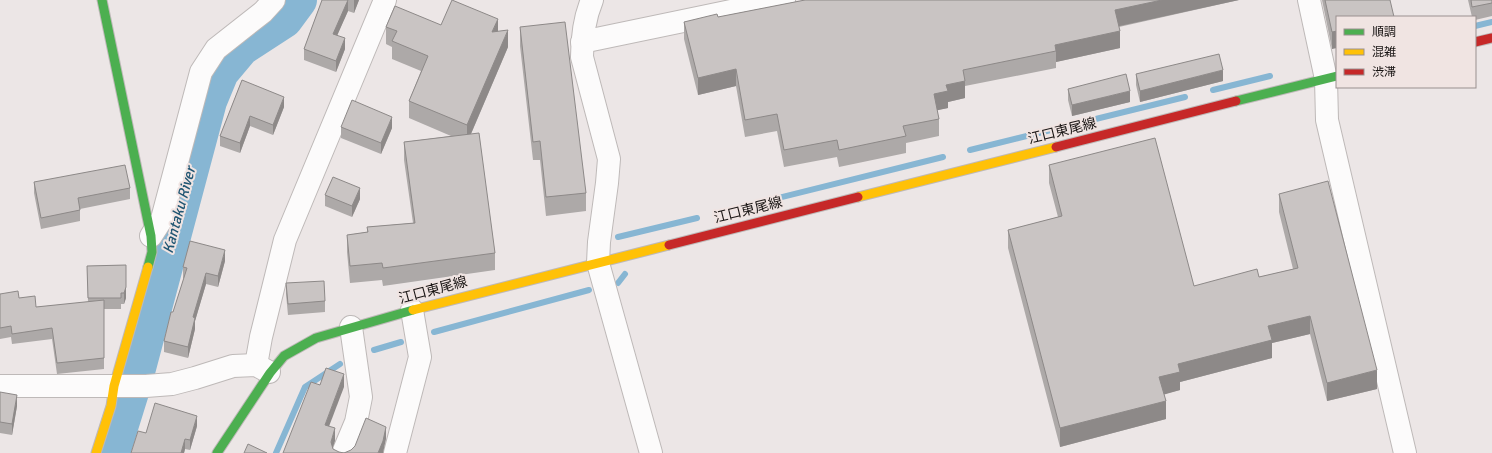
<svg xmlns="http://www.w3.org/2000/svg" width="1492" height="453" viewBox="0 0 1492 453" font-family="Signika,'Noto Sans JP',sans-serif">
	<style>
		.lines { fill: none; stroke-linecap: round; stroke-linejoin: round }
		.stream { stroke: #87b6d3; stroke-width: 6 }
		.river { stroke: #87b6d3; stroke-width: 38 }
		.street-casing { stroke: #beb9b8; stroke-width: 24 }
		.fast-casing { stroke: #beb9b8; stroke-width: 11 }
		.slow-casing { stroke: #beb9b8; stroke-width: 11 }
		.jam-casing { stroke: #beb9b8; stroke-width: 11 }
		.street { stroke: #fcfbfb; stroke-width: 22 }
		.fast { stroke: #4caf50; stroke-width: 9 }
		.slow { stroke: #ffc107; stroke-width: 9 }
		.jam { stroke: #c62828; stroke-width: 9 }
		.wall { fill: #ada9a8 }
		.shaded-wall { fill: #8d8988 }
		.building { fill: #c9c4c3; stroke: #8d8988 }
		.labels { text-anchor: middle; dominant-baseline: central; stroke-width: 4; stroke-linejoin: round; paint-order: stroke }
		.street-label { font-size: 14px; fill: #171312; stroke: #f0e4e2 }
		.water-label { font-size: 15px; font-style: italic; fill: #1f5572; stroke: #f0e4e2 }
	</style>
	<rect width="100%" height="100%" fill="#ece6e6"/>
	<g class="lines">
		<g class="stream">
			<path d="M1475 26 1492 22"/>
			<path d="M1213 90 1270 76"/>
			<path d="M970 150 1185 97"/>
			<path d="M746 206 943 157"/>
			<path d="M618 237 697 218"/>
			<path d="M618 283 625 274"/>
			<path d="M434 332 589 290"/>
			<path d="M374 350 401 342"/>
			<path d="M276 453 305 387 340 364"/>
		</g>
		<path class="river" d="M111 453 134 379 208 101 220 72 241 47 284 19 298 0"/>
		<defs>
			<g id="street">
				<path d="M592 0C584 19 582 36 582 57L609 159 607 183 599 242 598 263 651 453"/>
				<path d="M1309 0 1326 79 1327 120 1405 453"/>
				<path d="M582 42 784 0"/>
				<path d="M151 236 162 219 201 72 216 49 263 12 274 0"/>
				<path d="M256 365 261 337 285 240 385 0"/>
				<path d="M0 386H146L172 384 195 378 233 366 256 365 269 372"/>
				<path d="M343 453 356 422 361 397 351 327"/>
				<path d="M395 453 420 357 412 310"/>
			</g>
			<g id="fast">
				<path d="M102 0 151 236 152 252 148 267"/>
				<path d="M1236 101 1337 76"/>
				<path d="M217 453 270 373 284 356 316 338 413 310"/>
			</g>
			<g id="slow">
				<path d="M858 197 1056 147"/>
				<path d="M413 310 669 245"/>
				<path d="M96 453 111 406 114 386 148 267"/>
			</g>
			<g id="jam">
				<path d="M1475 42 1492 38"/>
				<path d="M1056 147 1236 101"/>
				<path d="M669 245 858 197"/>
			</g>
		</defs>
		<use href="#street" class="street-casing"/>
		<use href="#fast" class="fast-casing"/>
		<use href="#slow" class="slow-casing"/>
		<use href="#jam" class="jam-casing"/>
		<use href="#street" class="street"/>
		<use href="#fast" class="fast"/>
		<use href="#slow" class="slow"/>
		<use href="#jam" class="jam"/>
	</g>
	<g class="wall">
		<path d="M322 0H359L354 13 348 11 337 35 345 49 336 72 304 60V49Z"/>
		<path d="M805 0H1239L1119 27 1120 48 1056 62V68L965 86V98L948 102V108L937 110 939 119V136L906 143V153L839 167 837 157 784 167 777 131 745 137 736 86 698 95 684 39V22L718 17Z"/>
		<path d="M1322 0H1390L1332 49Z"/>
		<path d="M1468 0H1492V16L1475 20V17H1472Z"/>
		<path d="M441 25 498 31 508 47 471 134 495 253V270L383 286 382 280 350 283 347 252V235L367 232V227L413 223 404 160V142L451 136 409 118V101L421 71 392 59V47L386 44V27Z"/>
		<path d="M520 27 586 193V211L546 216 540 160H533L520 46Z"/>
		<path d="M1136 74 1223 81 1140 102 1136 85Z"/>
		<path d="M242 80 284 107 273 135 250 126 240 153 220 146V136Z"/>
		<path d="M1068 89 1130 102 1072 116 1068 100Z"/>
		<path d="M341 127 392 128 381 154 341 138Z"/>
		<path d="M1049 165 1194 286 1259 277 1293 269 1279 212V194L1377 389 1327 401 1310 334 1272 343V358L1180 382V390L1164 394 1166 419 1060 447 1008 248V230L1058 217 1049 183Z"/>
		<path d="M34 182 130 188V199L80 209V221L41 229 34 193Z"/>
		<path d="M325 195 360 199 352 217 325 206Z"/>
		<path d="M225 261 218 287 206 284 195 321V329L188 358 164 352V341L184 278H183V267Z"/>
		<path d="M126 265V298L124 304H121V309H104V369L57 374 52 339 12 344 11 337 0 339V294L19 298 36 307 88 302 87 266Z"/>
		<path d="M286 283 325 301V312L288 315 286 294Z"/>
		<path d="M0 392 17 406 12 435 0 433Z"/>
		<path d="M197 426 190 450 185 449 184 453H131L146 433Z"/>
	</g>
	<g class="shaded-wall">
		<path d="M348 0V11L333 45V34Z"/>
		<path d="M354 0H359L354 13Z"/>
		<path d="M1162 0H1239L1115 27V10Z"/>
		<path d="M498 19V37L492 32Z"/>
		<path d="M508 30V47L467 143V125Z"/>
		<path d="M1120 31V48L1056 62V51L1055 45Z"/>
		<path d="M1337 31V48L1332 49V32Z"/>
		<path d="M345 38V49L336 72V61Z"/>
		<path d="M736 69V86L698 95V78Z"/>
		<path d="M1223 70V81L1140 102V91Z"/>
		<path d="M965 81V98L948 102V108L934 111V94L946 85Z"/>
		<path d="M1130 91V102L1072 116V105Z"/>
		<path d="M284 97V107L273 135V125Z"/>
		<path d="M250 116V126L240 153V143Z"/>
		<path d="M392 117V128L381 154V143Z"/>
		<path d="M360 188V199L352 217V206Z"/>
		<path d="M225 250V261L218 287V276Z"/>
		<path d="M206 273V284L195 321V329L188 358V347L193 317Z"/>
		<path d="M126 287V298L124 304V293Z"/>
		<path d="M1310 316V334L1272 343V358L1180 382V390L1159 396V377L1178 364 1268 326Z"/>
		<path d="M1377 370V389L1327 401V383Z"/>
		<path d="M344 374V387L325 437V425Z"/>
		<path d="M17 395V406L12 435V424Z"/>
		<path d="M1166 401V419L1060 447V428Z"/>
		<path d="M197 416V426L190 450V440Z"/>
		<path d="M386 427V439L383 453H378Z"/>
		<path d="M335 428V441L331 453V442Z"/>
		<path d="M185 439V449L184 453H181Z"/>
	</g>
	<g class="building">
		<path d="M322 0H348L333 34 345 38 336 61 304 49Z"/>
		<path d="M452 0 498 19 492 32 508 30 467 125 409 101 428 56 392 41 397 31 386 27 395 6 441 25Z"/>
		<path d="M805 0H1162L1115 10 1120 31 1055 45 1056 51 963 70 965 81 946 85 948 91 934 94 939 119 903 126 906 136 839 150 837 140 784 150 777 114 745 120 736 69 698 78 684 22 717 14 718 17Z"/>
		<path d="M1325 0H1390L1394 17H1337V31L1332 32Z"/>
		<path d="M1471 0H1492V3L1472 7Z"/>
		<path d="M565 22 586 193 546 197 540 141 533 142 520 27Z"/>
		<path d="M1219 54 1223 70 1140 91 1136 74Z"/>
		<path d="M1126 74 1130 91 1072 105 1068 89Z"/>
		<path d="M242 80 284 97 273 125 250 116 240 143 220 136Z"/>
		<path d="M352 100 392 117 381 143 341 127Z"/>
		<path d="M479 133 495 253 383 268 382 263 350 266 347 235 368 232 367 227 415 223 404 142Z"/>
		<path d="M1155 138 1194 286 1257 269 1259 277 1298 268 1279 194 1328 181 1377 370 1327 383 1310 316 1268 326 1272 340 1178 364 1180 372 1159 377 1166 401 1060 428 1008 230 1062 216 1049 165Z"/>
		<path d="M125 165 130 188 78 198 80 210 41 218 34 182Z"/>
		<path d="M333 177 360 188 352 206 325 195Z"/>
		<path d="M190 241 225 250 218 276 206 273 193 317 195 318 188 347 164 341 171 312H173L187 268 183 267Z"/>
		<path d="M126 265V287L124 293H121V298H88L87 266Z"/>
		<path d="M324 281 325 301 288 304 286 283Z"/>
		<path d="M18 291 19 298 35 296 36 307 104 300V358L57 363 52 328 12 334 11 326 0 328V294Z"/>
		<path d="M326 368 344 374 325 425 335 428 331 442 333 449 339 452 344 453H283L311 382 320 385Z"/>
		<path d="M0 392 17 395 12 424 0 422Z"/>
		<path d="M155 403 197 416 190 440 185 439 181 453H131L138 431 146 433Z"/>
		<path d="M366 418 386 427 383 441 378 453H344L351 450 355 446Z"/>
		<path d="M248 444 267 453H244Z"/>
	</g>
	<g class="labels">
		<g class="street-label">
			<text transform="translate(1062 131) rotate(-14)">江口東尾線</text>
			<text transform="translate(748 210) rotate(-14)">江口東尾線</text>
			<text transform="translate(433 290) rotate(-15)">江口東尾線</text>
		</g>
		<g class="water-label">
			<text transform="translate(179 210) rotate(-75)">Kantaku River</text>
		</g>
	</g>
	<rect x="1336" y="16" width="140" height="72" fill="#f0e4e2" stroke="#99908f"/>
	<rect x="1344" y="29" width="20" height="6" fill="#4caf50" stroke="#99908f"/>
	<text x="1372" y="36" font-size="12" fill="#171312">順調</text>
	<rect x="1344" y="49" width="20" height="6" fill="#ffc107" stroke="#99908f"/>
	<text x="1372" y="56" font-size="12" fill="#171312">混雑</text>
	<rect x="1344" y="69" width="20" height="6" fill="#c62828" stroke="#99908f"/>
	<text x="1372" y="76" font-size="12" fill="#171312">渋滞</text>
</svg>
